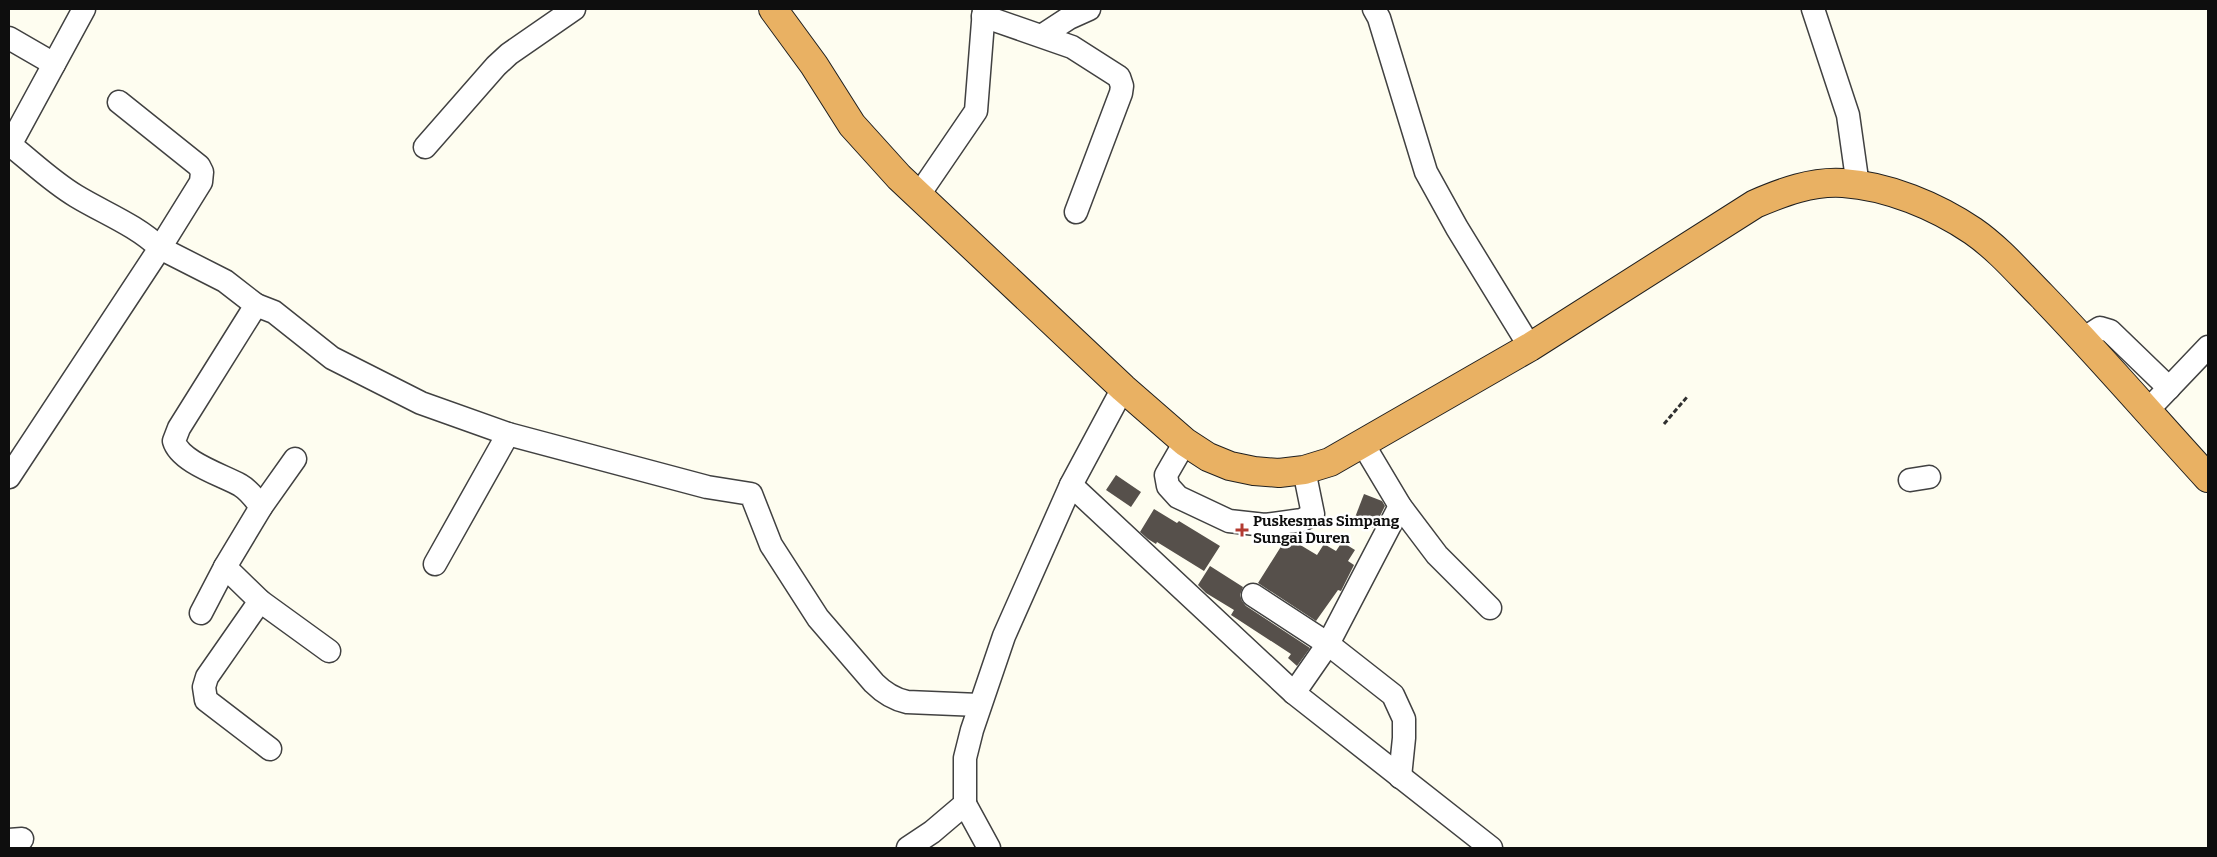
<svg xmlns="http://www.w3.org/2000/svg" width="2217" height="857" viewBox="0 0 2217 857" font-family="Bitter,serif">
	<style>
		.building { fill: #56504b }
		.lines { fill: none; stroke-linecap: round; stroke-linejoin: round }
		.minor-casing { stroke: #414141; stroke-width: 25 }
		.highway-casing { stroke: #1f1f1f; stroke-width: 30 }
		.path { stroke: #303030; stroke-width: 3; stroke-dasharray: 5 2.5; stroke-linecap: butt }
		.minor { stroke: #fff; stroke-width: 22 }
		.highway { stroke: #e9b163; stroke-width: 28 }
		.poi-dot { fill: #b33b31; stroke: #fff; stroke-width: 2 }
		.labels { text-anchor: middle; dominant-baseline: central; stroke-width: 5; stroke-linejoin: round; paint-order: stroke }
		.poi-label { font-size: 15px; font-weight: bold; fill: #0e0e0e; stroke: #fff; text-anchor: start }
	</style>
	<rect width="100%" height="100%" fill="#fefdf0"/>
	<g class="building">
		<path d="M1116 475 1141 492 1131 507 1106 490Z"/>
		<path d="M1364 494 1382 501 1385 506 1374 528 1354 520Z"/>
		<path d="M1154 509 1177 523 1179 521 1220 546 1204 571 1157 542 1156 544 1148 539 1140 532Z"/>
		<path d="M1287 537 1317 555 1324 544 1336 551 1342 542 1355 550 1348 561 1354 565 1341 591 1338 590 1316 621 1258 583Z"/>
		<path d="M1210 566 1243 587 1240 595 1242 601 1246 606 1310 648 1297 666 1288 658 1291 654 1231 615 1234 610 1206 593 1198 585Z"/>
	</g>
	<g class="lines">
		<defs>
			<g id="minor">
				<path d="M1374 9 1379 18 1426 172 1457 228 1530 347"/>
				<path d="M1813 9 1848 115 1858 186"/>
				<path d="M983 16 1072 47 1119 77 1122 86 1121 93 1076 212"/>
				<path d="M1043 35 1069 18 1089 9"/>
				<path d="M9 38 54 64"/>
				<path d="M119 102 199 166 202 172 201 182 160 248 225 281 256 305 179 428 174 441C180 462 222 475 240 485 250 491 255 499 261 507L225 567 201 613"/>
				<path d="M9 144C31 161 51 181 76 196 104 213 136 225 160 248L9 477"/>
				<path d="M9 147 84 9"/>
				<path d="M425 147 496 66 509 54 574 9"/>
				<path d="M918 196 976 111 984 9"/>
				<path d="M256 305 274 312 332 358 421 403 508 434 707 487 751 494 771 545 818 618 874 683C884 693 893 699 907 702L979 705"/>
				<path d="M2083 339 2100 328 2110 331 2169 388"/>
				<path d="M2147 411 2208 347"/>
				<path d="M1185 442 1166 475 1168 486 1178 497 1229 521 1265 525 1302 520 1313 514 1304 470"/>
				<path d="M1363 444 1400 506 1437 555 1490 608"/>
				<path d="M1910 480 1929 477"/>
				<path d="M1071 485 1294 693 1491 848"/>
				<path d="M261 507 295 459"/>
				<path d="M435 564 508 434"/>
				<path d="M225 567 260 601 329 651"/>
				<path d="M1253 595 1328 644 1393 695 1404 719V738L1400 777"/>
				<path d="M260 601 207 677 204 687 206 700 270 749"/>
				<path d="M1294 693 1328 644 1400 506"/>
				<path d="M965 804 989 848"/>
				<path d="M9 840 22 839"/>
				<path d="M908 848 932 832 965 804V758L972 730 1004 636 1071 485 1123 388"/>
			</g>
			<path id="highway" d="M773 9 814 65 852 125 899 177 1123 388 1185 442 1208 457 1230 466 1254 471 1279 473 1304 470 1330 462 1530 347 1755 204C1783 192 1812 181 1843 183 1888 186 1936 206 1973 231 1999 249 2020 274 2042 296 2099 355 2153 418 2208 478"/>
		</defs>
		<use href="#minor" class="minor-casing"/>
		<use href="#highway" class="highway-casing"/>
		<path class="path" d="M1664 424 1687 397"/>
		<use href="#minor" class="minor"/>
		<use href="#highway" class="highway"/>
	</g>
	<path class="poi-dot" d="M1239.5 522.5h5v5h5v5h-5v5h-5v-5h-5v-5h5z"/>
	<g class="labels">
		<g class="poi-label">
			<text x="1253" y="521">Puskesmas Simpang<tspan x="1253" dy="17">Sungai Duren</tspan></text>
		</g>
	</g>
	<rect width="2217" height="857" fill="none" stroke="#0e0e0e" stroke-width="20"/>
</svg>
